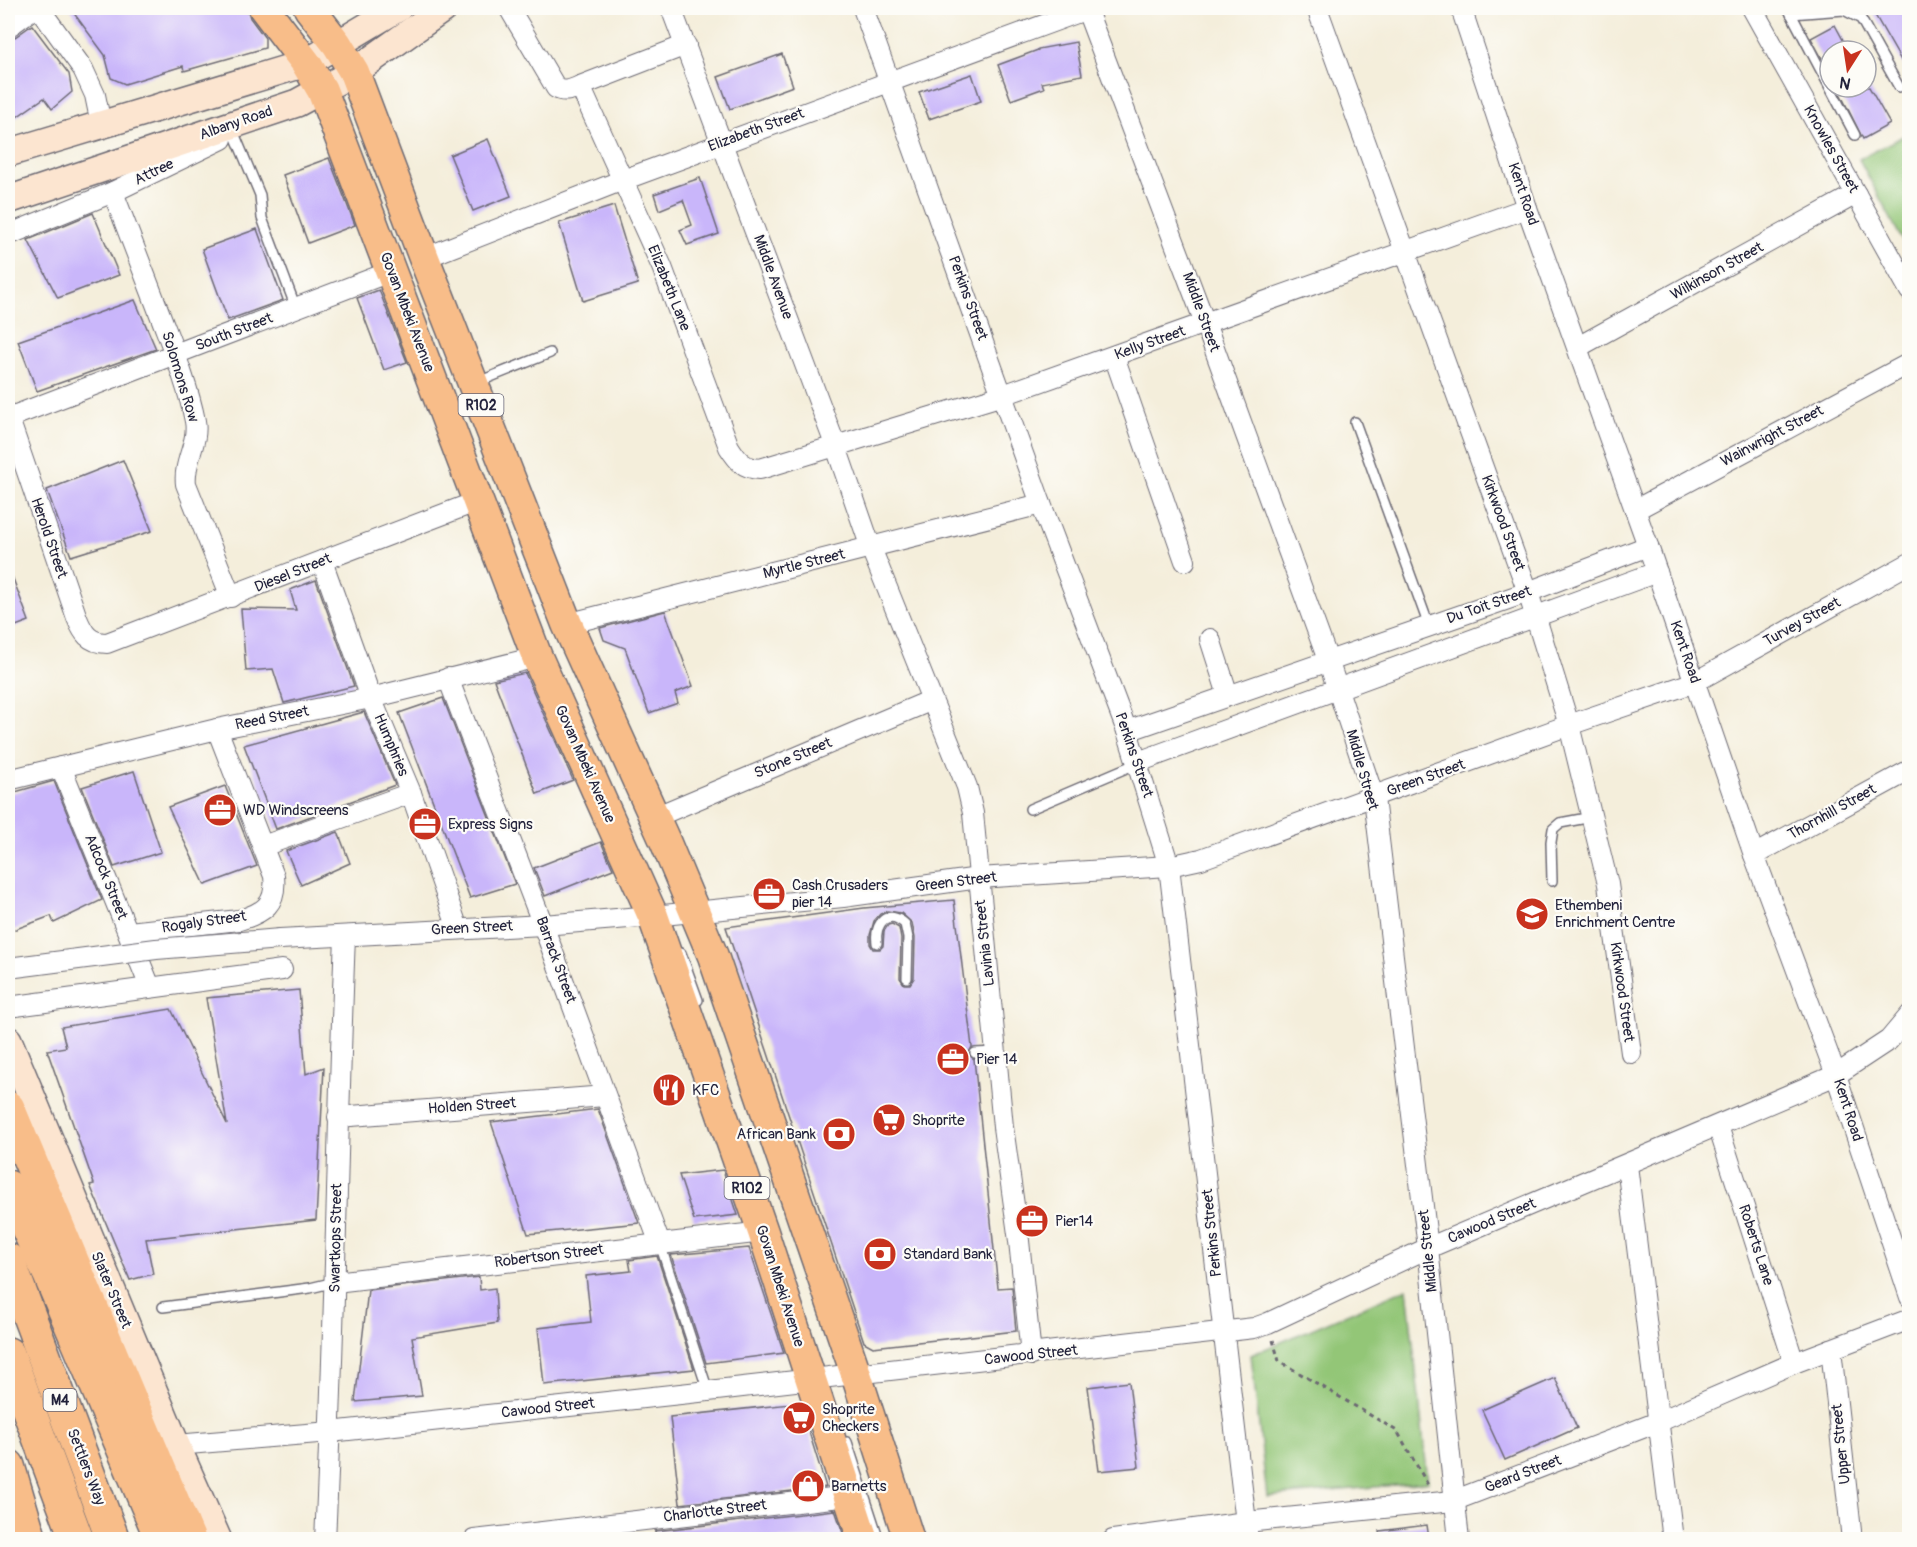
<svg xmlns="http://www.w3.org/2000/svg" width="1917" height="1547" viewBox="0 0 1917 1547" font-family="Pangolin,sans-serif">
	<style>
		.green { fill: #93c677; stroke: #5a7459; stroke-width: 1.5 }
		.building { fill: #c9b6fa; fill-rule: evenodd }
		.lines { fill: none; stroke-linecap: round; stroke-linejoin: round }
		.lane-casing { stroke: #6c6973; stroke-width: 12 }
		.street-casing { stroke: #6c6973; stroke-width: 22 }
		.secondary-casing { stroke: #6c6973; stroke-width: 30 }
		.primary-casing { stroke: #6c6973; stroke-width: 33 }
		.highway-casing { stroke: #6c6973; stroke-width: 36 }
		.path { stroke: #6c6973; stroke-width: 3; stroke-dasharray: 4.5 4.5; stroke-linecap: butt }
		.lane { stroke: #fff; stroke-width: 9 }
		.street { stroke: #fff; stroke-width: 20 }
		.secondary { stroke: #fce5d0; stroke-width: 27 }
		.primary { stroke: #f8bd89; stroke-width: 30 }
		.highway { stroke: #f8bd89; stroke-width: 33 }
		.street-bridge-casing { stroke: #6c6973; stroke-width: 22; stroke-linecap: butt }
		.street-bridge { stroke: #fff; stroke-width: 20 }
		.labels { text-anchor: middle; dominant-baseline: central; stroke-width: 4.5; stroke-linejoin: round; paint-order: stroke }
		.shield { fill: #fdfcf7; stroke: #646373; stroke-width: 1.5 }
		.shield-label { font-size: 14px; font-weight: bold; fill: #22223b }
		.street-label { font-size: 15px; fill: #22223b; stroke: #fdfcf7 }
		.poi-label { font-size: 15px; fill: #22223b; stroke: #fdfcf7; text-anchor: start }
	</style>
	<rect width="100%" height="100%" fill="#fdfcf7"/>
	<filter id="ink" filterUnits="userSpaceOnUse"><feTurbulence type="fractalNoise" baseFrequency=".0167" numOctaves="2"/><feDisplacementMap in="SourceGraphic" scale="12" xChannelSelector="R" yChannelSelector="G"/><feConvolveMatrix kernelMatrix="1 2 1 2 8 2 1 2 1" color-interpolation-filters="sRGB"/></filter>
	<filter id="wash" filterUnits="userSpaceOnUse"><feTurbulence type="fractalNoise" baseFrequency=".008" numOctaves="4" result="noise"/><feDisplacementMap in="SourceGraphic" scale="24" xChannelSelector="R" yChannelSelector="G"/><feGaussianBlur stdDeviation="1.35" result="paint"/><feColorMatrix in="noise" values="0 0 0 0 0 0 0 0 0 0 0 0 0 0 0 0 0 1.4 0 .05"/><feComposite in="paint" operator="in"/></filter>
	<g filter="url(#wash)">
		<rect width="100%" height="100%" fill="#f4eedb"/>
		<g class="green">
			<path d="M1909 133V253L1859 159Z"/>
			<path d="M1407 1288 1428 1482 1267 1497 1251 1355Z"/>
		</g>
		<g id="blocks">
			<g class="building">
				<path d="M70 8H247L250 18 265 38V48L184 71 183 66 125 84 111 78 105 55Z"/>
				<path d="M1871 8H1903L1910 19V76Z"/>
				<path d="M32 25 69 74 72 92 52 109 44 98 8 123V39L15 37Z"/>
				<path d="M1835 25 1849 51H1830V73L1811 38Z"/>
				<path d="M1076 42 1082 75 1042 83 1044 88 1011 100 998 65 1038 50V49Z"/>
				<path d="M782 54 793 86 730 109 718 77Z"/>
				<path d="M972 74 981 101 929 119 919 92Z"/>
				<path d="M1837 87H1869L1890 124 1863 139Z"/>
				<path d="M488 139 511 196 473 211 450 155Z"/>
				<path d="M329 158 355 225 308 243 283 175Z"/>
				<path d="M700 178 719 234 687 245 680 230 692 225 683 200 659 210 654 194Z"/>
				<path d="M614 206 638 284 583 301 559 223Z"/>
				<path d="M93 213 119 275 58 298 28 240Z"/>
				<path d="M257 229 283 300 228 320 202 249Z"/>
				<path d="M379 290 407 362 384 370 357 298Z"/>
				<path d="M135 300 156 349 37 391 18 341Z"/>
				<path d="M123 460 152 531 71 556 47 490Z"/>
				<path d="M9 568 29 621 8 629V568Z"/>
				<path d="M316 580 354 686 284 703 273 669 246 671 241 609 296 610 290 590Z"/>
				<path d="M665 611 693 686 675 693 678 703 649 713 625 648 604 640 600 628Z"/>
				<path d="M525 673 573 780 537 794 494 680Z"/>
				<path d="M443 698 515 884 470 898 399 713Z"/>
				<path d="M364 712 395 785 276 829 244 745Z"/>
				<path d="M134 771 161 852 114 867 82 787Z"/>
				<path d="M54 781 102 900 54 923 51 916 8 932V794Z"/>
				<path d="M225 786 257 866 205 885 168 807Z"/>
				<path d="M338 832 350 863 301 885 286 851Z"/>
				<path d="M601 842 613 869 545 896 534 868Z"/>
				<path d="M954 900 972 1047 968 1054 974 1059 998 1288 1012 1287 1016 1331 873 1347 864 1342 726 927 864 908ZM887 911 901 913 912 923 915 938 914 978 910 984H904L900 978 901 939 899 928 892 924 888 925 884 931 883 946 880 949H873L870 944V935L874 921 880 914Z"/>
				<path d="M299 990 306 1074 324 1067 316 1220 146 1239 153 1274 130 1280 90 1185 94 1184 47 1050 66 1047 61 1027 171 1009 227 1124 206 998Z"/>
				<path d="M598 1109 639 1223 528 1234 491 1122Z"/>
				<path d="M723 1170 738 1215 694 1220 679 1175Z"/>
				<path d="M749 1248 784 1353 706 1363 671 1255Z"/>
				<path d="M657 1256 694 1369 544 1385 538 1328 591 1322 586 1276 631 1271 629 1260Z"/>
				<path d="M479 1277 480 1290 495 1288 497 1323 412 1337 422 1396 355 1402 368 1290Z"/>
				<path d="M1555 1378 1577 1428 1505 1460 1482 1410Z"/>
				<path d="M1129 1382 1139 1467 1099 1471 1088 1387Z"/>
				<path d="M800 1403 826 1487 680 1504 670 1417Z"/>
				<path d="M835 1510 845 1539H655V1531Z"/>
				<path d="M1427 1525 1429 1539H1381L1380 1531Z"/>
			</g>
		</g>
	</g>
	<g filter="url(#ink)">
		<use href="#blocks" fill-opacity="0" stroke="#6c6973" stroke-width="1.5"/>
		<g class="lines">
			<defs>
				<g id="lane">
					<path d="M1788 8 1855 135"/>
					<path d="M1791 14 1844 10 1861 19 1899 87"/>
					<path d="M234 133 260 195 262 218 296 308"/>
					<path d="M478 382 550 353"/>
					<path d="M1355 422 1429 626"/>
					<path d="M1030 809 1138 763"/>
					<path d="M1552 881 1551 842 1553 829 1560 823 1592 817"/>
					<path d="M877 943C874 923 888 908 905 924L908 938 907 978"/>
					<path d="M681 953 698 1000"/>
					<path d="M975 1053 996 1052"/>
					<path d="M660 1244 708 1391"/>
					<path d="M163 1307 310 1288 335 1282"/>
					<path d="M847 1442 879 1540"/>
				</g>
				<g id="street">
					<path d="M39 8 83 69 95 95 101 124"/>
					<path d="M509 8 556 88C564 93 571 90 580 86"/>
					<path d="M671 8 836 447 871 548 967 787 973 813 1003 1127 1019 1241 1031 1355"/>
					<path d="M863 8 1041 504 1127 731 1169 866 1248 1540"/>
					<path d="M1086 8 1205 323 1328 660 1374 798 1428 1248 1459 1540"/>
					<path d="M1317 8 1528 592 1569 725 1608 884 1631 1053"/>
					<path d="M1461 8 1527 208 1648 546 1754 855 1836 1075 1910 1297"/>
					<path d="M1752 8 1910 291"/>
					<path d="M8 27 34 8"/>
					<path d="M686 45 580 86 662 267 729 447C738 461 743 468 760 469L1003 395 1527 208"/>
					<path d="M113 192C130 236 147 280 164 325 175 354 189 390 195 421 199 443 183 462 186 484L231 597"/>
					<path d="M8 235 113 192 222 139"/>
					<path d="M424 258 623 180 1090 8"/>
					<path d="M1578 347 1856 194"/>
					<path d="M1114 356 1185 561"/>
					<path d="M8 416 77 618C83 633 89 643 107 643L478 501"/>
					<path d="M8 418 392 271"/>
					<path d="M1635 510 1910 363"/>
					<path d="M322 561 371 698 411 793 458 929"/>
					<path d="M567 624 1041 504"/>
					<path d="M1210 639 1228 695"/>
					<path d="M448 678 543 925 660 1244"/>
					<path d="M1127 731 1528 592 1648 546"/>
					<path d="M1138 762 1657 572"/>
					<path d="M61 767 150 987"/>
					<path d="M8 780 217 729 371 698 537 657"/>
					<path d="M655 817 932 700"/>
					<path d="M263 846 411 793"/>
					<path d="M1754 855 1910 770"/>
					<path d="M129 932 239 920C264 913 277 904 274 876L217 729"/>
					<path d="M280 939 543 925 653 916 843 897 979 878 1169 866 1201 859 1569 725 1695 682 1910 563"/>
					<path d="M8 1007 282 970"/>
					<path d="M338 1117 605 1096"/>
					<path d="M1718 1126 1794 1363"/>
					<path d="M1627 1165 1673 1540"/>
					<path d="M335 1282 763 1232"/>
					<path d="M1831 1349 1852 1540"/>
					<path d="M176 1445 330 1432 708 1391 1254 1328 1268 1323 1428 1248 1836 1075 1889 1040 1910 1015"/>
					<path d="M325 1540C335 1338 337 1137 345 936"/>
					<path d="M474 1540 849 1496"/>
					<path d="M1113 1540 1246 1522 1453 1501 1658 1422 1794 1363 1910 1319"/>
				</g>
				<g id="secondary">
					<path d="M8 153 306 63 398 8"/>
					<path d="M8 200 297 103 354 72 444 8"/>
					<path d="M8 1040 176 1445 218 1540"/>
				</g>
				<g id="primary">
					<path d="M264 8 306 63 322 90 537 657 653 916 763 1232 863 1540"/>
					<path d="M309 8 337 44 354 72 424 258 567 624 665 841 713 956 856 1374 909 1540"/>
				</g>
				<g id="highway">
					<path d="M8 1108 189 1540"/>
					<path d="M8 1187 50 1275 162 1540"/>
					<path d="M8 1260 113 1540"/>
					<path d="M8 1354 77 1540"/>
					<path d="M8 1466 30 1540"/>
				</g>
			</defs>
			<use href="#lane" class="lane-casing"/>
			<use href="#street" class="street-casing"/>
			<use href="#secondary" class="secondary-casing"/>
			<use href="#primary" class="primary-casing"/>
			<use href="#highway" class="highway-casing"/>
			<path class="path" d="M1273 1340 1279 1361 1397 1431 1428 1485"/>
			<use href="#lane" class="lane"/>
			<use href="#street" class="street"/>
			<use href="#secondary" class="secondary"/>
			<use href="#primary" class="primary"/>
			<use href="#highway" class="highway"/>
			<defs>
				<path id="street-bridge" d="M8 968 156 949 280 939"/>
			</defs>
			<use href="#street-bridge" class="street-bridge-casing"/>
			<use href="#street-bridge" class="street-bridge"/>
		</g>
	</g>
	<defs>
		<symbol id="office-disc" viewBox="-11 -11 22 22"><circle r="9.5" fill="#c8321e" stroke="#fdfcf7"/><path d="M-6-3h4V-5.5h4V-3h4V5H-6ZM-1-4.5V-3h2v-1.5ZM-6 0V1H6V0Z" fill="#fff"/></symbol>
		<symbol id="school-disc" viewBox="-11 -11 22 22"><circle r="9.5" fill="#c8321e" stroke="#fdfcf7"/><path d="M0-5L7-2L0 1L-7-2ZM-4 1L0 2.5L4 1V4Q0 6-4 4Z" fill="#fff"/></symbol>
		<symbol id="restaurant-disc" viewBox="-11 -11 22 22"><circle r="9.5" fill="#c8321e" stroke="#fdfcf7"/><path d="M-5-6h1v4h1v-4h1v4h1v-4h1v5L-1.5 .5V6h-2V.5L-5-1ZM5-6V6H3V1.5H1.5Q1.5-4 5-6Z" fill="#fff"/></symbol>
		<symbol id="supermarket-disc" viewBox="-11 -11 22 22"><circle r="9.5" fill="#c8321e" stroke="#fdfcf7"/><path d="M-6-5.5h2.5l.6 2H6L4.5 2H-2.5L-4.4-4H-6ZM-1.5 3.2a1.3 1.3 0 1 0 .1 0ZM3 3.2a1.3 1.3 0 1 0 .1 0Z" fill="#fff"/></symbol>
		<symbol id="bank-disc" viewBox="-11 -11 22 22"><circle r="9.5" fill="#c8321e" stroke="#fdfcf7"/><path d="M-6-4H6V4H-6ZM0-2.3a2.3 2.3 0 1 0 0 4.6a2.3 2.3 0 1 0 0-4.6Z" fill="#fff"/></symbol>
		<symbol id="shop-disc" viewBox="-11 -11 22 22"><circle r="9.5" fill="#c8321e" stroke="#fdfcf7"/><path d="M-5-2.5h2.3a2.7 3.5 0 0 1 5.4 0H5L5.5 6h-11ZM-1.5-2.5h3a1.5 2.3 0 0 0-3 0Z" fill="#fff"/></symbol>
	</defs>
	<g fill-rule="evenodd">
		<use href="#office-disc" x="201" y="791" width="38" height="38"/>
		<use href="#office-disc" x="406" y="805" width="38" height="38"/>
		<use href="#office-disc" x="750" y="875" width="38" height="38"/>
		<use href="#school-disc" x="1513" y="895" width="38" height="38"/>
		<use href="#office-disc" x="934" y="1040" width="38" height="38"/>
		<use href="#restaurant-disc" x="650" y="1071" width="38" height="38"/>
		<use href="#supermarket-disc" x="870" y="1101" width="38" height="38"/>
		<use href="#bank-disc" x="820" y="1115" width="38" height="38"/>
		<use href="#office-disc" x="1013" y="1202" width="38" height="38"/>
		<use href="#bank-disc" x="861" y="1235" width="38" height="38"/>
		<use href="#supermarket-disc" x="780" y="1399" width="38" height="38"/>
		<use href="#shop-disc" x="789" y="1467" width="38" height="38"/>
	</g>
	<g class="labels">
		<g class="shield">
			<rect x="458.5" y="394" width="45" height="22" rx="4.5"/>
			<rect x="724.5" y="1177" width="45" height="22" rx="4.5"/>
			<rect x="43.5" y="1389" width="33" height="22" rx="4.5"/>
		</g>
		<g class="shield-label">
			<text x="481" y="405">R102</text>
			<text x="747" y="1188">R102</text>
			<text x="60" y="1400">M4</text>
		</g>
		<g class="street-label">
			<text transform="translate(236 123) rotate(-19)">Albany Road</text>
			<text transform="translate(756 130) rotate(-20)">Elizabeth Street</text>
			<text transform="translate(1831 149) rotate(61)">Knowles Street</text>
			<text transform="translate(154 172) rotate(-26)">Attree</text>
			<text transform="translate(1523 194) rotate(71)">Kent Road</text>
			<text transform="translate(1717 271) rotate(-29)">Wilkinson Street</text>
			<text transform="translate(773 277) rotate(70)">Middle Avenue</text>
			<text transform="translate(669 288) rotate(68)">Elizabeth Lane</text>
			<text transform="translate(968 298) rotate(70)">Perkins Street</text>
			<text transform="translate(407 312) rotate(69)">Govan Mbeki Avenue</text>
			<text transform="translate(1201 312) rotate(70)">Middle Street</text>
			<text transform="translate(234 332) rotate(-21)">South Street</text>
			<text transform="translate(1150 343) rotate(-20)">Kelly Street</text>
			<text transform="translate(180 377) rotate(73)">Solomons Row</text>
			<text transform="translate(1772 436) rotate(-28)">Wainwright Street</text>
			<text transform="translate(1503 523) rotate(70)">Kirkwood Street</text>
			<text transform="translate(49 538) rotate(71)">Herold Street</text>
			<text transform="translate(804 564) rotate(-14)">Myrtle Street</text>
			<text transform="translate(293 573) rotate(-22)">Diesel Street</text>
			<text transform="translate(1489 605) rotate(-19)">Du Toit Street</text>
			<text transform="translate(1802 622) rotate(-29)">Turvey Street</text>
			<text transform="translate(1685 652) rotate(71)">Kent Road</text>
			<text transform="translate(272 718) rotate(-11)">Reed Street</text>
			<text transform="translate(391 745) rotate(67)">Humphries</text>
			<text transform="translate(1134 755) rotate(71)">Perkins Street</text>
			<text transform="translate(793 758) rotate(-23)">Stone Street</text>
			<text transform="translate(585 764) rotate(66)">Govan Mbeki Avenue</text>
			<text transform="translate(1362 770) rotate(74)">Middle Street</text>
			<text transform="translate(1426 778) rotate(-20)">Green Street</text>
			<text transform="translate(1832 812) rotate(-29)">Thornhill Street</text>
			<text transform="translate(106 877) rotate(68)">Adcock Street</text>
			<text transform="translate(956 882) rotate(-7)">Green Street</text>
			<text transform="translate(204 922) rotate(-8)">Rogaly Street</text>
			<text transform="translate(472 928) rotate(-3)">Green Street</text>
			<text transform="translate(985 943) rotate(-96)">Lavinia Street</text>
			<text transform="translate(556 960) rotate(70)">Barrack Street</text>
			<text transform="translate(1622 992) rotate(82)">Kirkwood Street</text>
			<text transform="translate(472 1106) rotate(-4)">Holden Street</text>
			<text transform="translate(1848 1110) rotate(72)">Kent Road</text>
			<text transform="translate(1492 1221) rotate(-23)">Cawood Street</text>
			<text transform="translate(1212 1233) rotate(-96)">Perkins Street</text>
			<text transform="translate(336 1238) rotate(-89)">Swartkops Street</text>
			<text transform="translate(1756 1245) rotate(72)">Roberts Lane</text>
			<text transform="translate(1428 1251) rotate(-96)">Middle Street</text>
			<text transform="translate(549 1256) rotate(-7)">Robertson Street</text>
			<text transform="translate(780 1286) rotate(72)">Govan Mbeki Avenue</text>
			<text transform="translate(111 1290) rotate(67)">Slater Street</text>
			<text transform="translate(1031 1355) rotate(-6)">Cawood Street</text>
			<text transform="translate(548 1408) rotate(-6)">Cawood Street</text>
			<text transform="translate(1841 1444) rotate(-96)">Upper Street</text>
			<text transform="translate(86 1467) rotate(69)">Settlers Way</text>
			<text transform="translate(1523 1474) rotate(-21)">Geard Street</text>
			<text transform="translate(715 1511) rotate(-7)">Charlotte Street</text>
		</g>
		<g class="poi-label">
			<text x="243" y="810">WD Windscreens</text>
			<text x="448" y="824">Express Signs</text>
			<text x="792" y="885">Cash Crusaders<tspan x="792" dy="17">pier 14</tspan></text>
			<text x="1555" y="905">Ethembeni<tspan x="1555" dy="17">Enrichment Centre</tspan></text>
			<text x="976" y="1059">Pier 14</text>
			<text x="692" y="1090">KFC</text>
			<text x="912" y="1120">Shoprite</text>
			<text x="816" y="1134" text-anchor="end">African Bank</text>
			<text x="1055" y="1221">Pier14</text>
			<text x="903" y="1254">Standard Bank</text>
			<text x="822" y="1409">Shoprite<tspan x="822" dy="17">Checkers</tspan></text>
			<text x="831" y="1486">Barnetts</text>
		</g>
	</g>
	<rect width="1917" height="1547" fill="none" stroke="#fdfcf7" stroke-width="30"/>
	<g transform="translate(1848 69) rotate(192)"><circle r="28" fill="#fdfcf7" stroke="#a5a5ac" stroke-width="1.5"/>
	<path d="M0-4.5L10 22L0 15L-10 22Z" fill="#c8321e"/>
	<text y="-9" font-size="16" font-weight="bold" text-anchor="middle" fill="#22223b">N</text>
	</g>
</svg>
